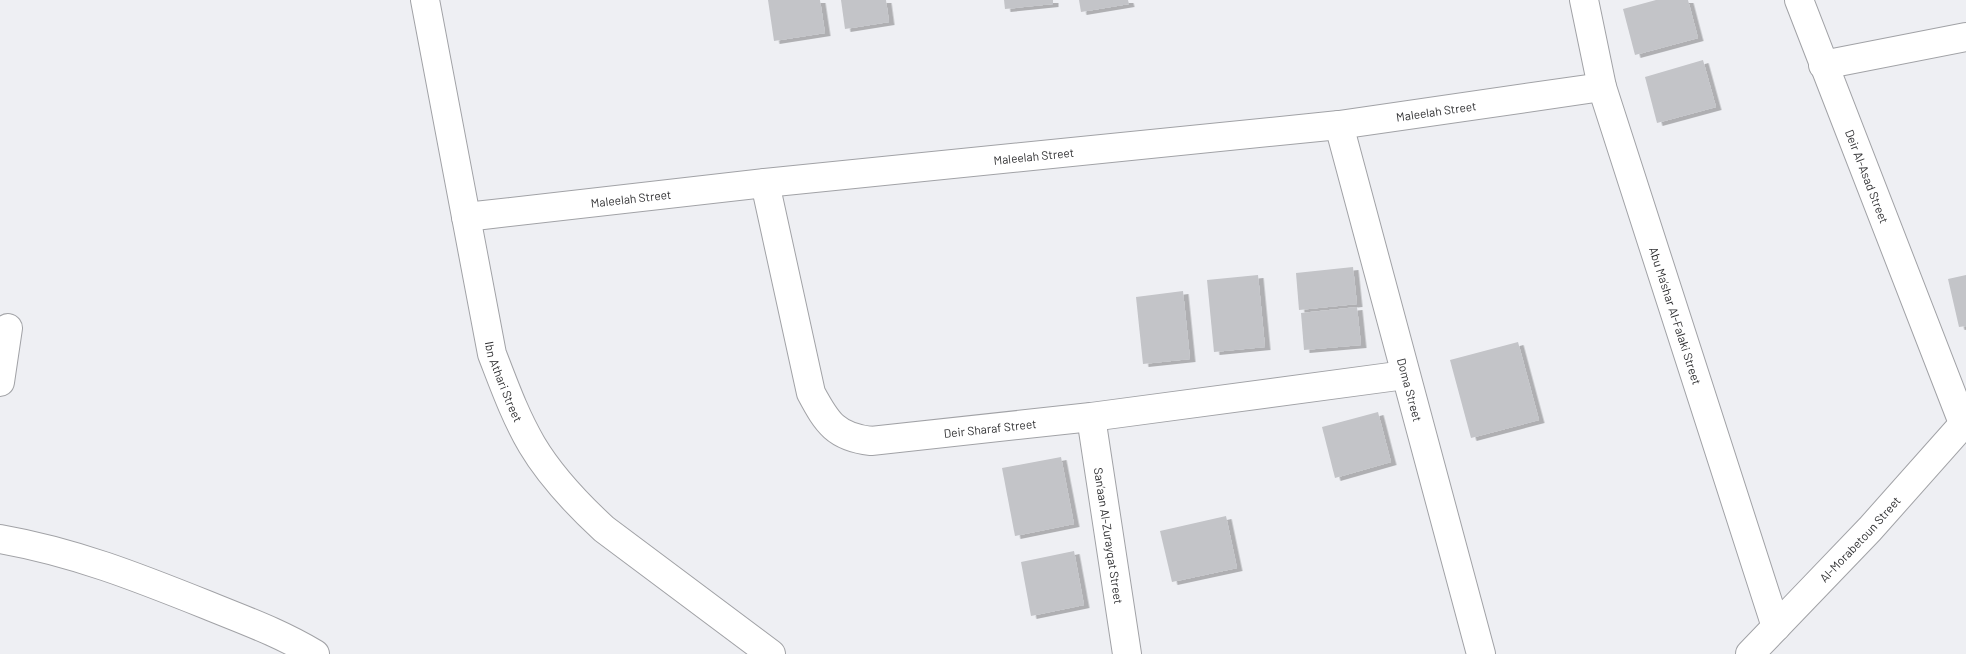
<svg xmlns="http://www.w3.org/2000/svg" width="1966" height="654" viewBox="0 0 1966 654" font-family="Barlow,sans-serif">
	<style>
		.building { fill: #c3c4c8; filter: url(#shadow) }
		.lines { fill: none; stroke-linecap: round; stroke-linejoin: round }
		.minor-casing { stroke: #a1a2a6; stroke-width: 30 }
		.tertiary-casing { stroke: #a1a2a6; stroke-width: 30 }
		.minor { stroke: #fff; stroke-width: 28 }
		.tertiary { stroke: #fff; stroke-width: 28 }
		.labels { text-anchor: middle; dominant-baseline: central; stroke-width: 4.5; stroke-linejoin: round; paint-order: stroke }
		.street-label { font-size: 12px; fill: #313133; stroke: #eeeff3 }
	</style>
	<defs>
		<filter id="shadow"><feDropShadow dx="5.5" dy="3" stdDeviation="0" flood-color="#0004"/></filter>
	</defs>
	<rect width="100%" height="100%" fill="#eeeff3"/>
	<g class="building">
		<path d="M768 0H820L825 33 774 41Z"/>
		<path d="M841 0H886L889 22 845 29Z"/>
		<path d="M1004 0H1053V4L1005 9Z"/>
		<path d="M1079 0H1128L1129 4 1081 12Z"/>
		<path d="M1656 0H1688L1698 38 1635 55 1623 9Z"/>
		<path d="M1703 60 1716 107 1657 123 1645 77Z"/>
		<path d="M1353 267 1357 304 1299 310 1296 273Z"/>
		<path d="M1258 275 1265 347 1214 352 1207 280Z"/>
		<path d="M1966 275V326L1959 327 1948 279Z"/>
		<path d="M1183 291 1190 359 1143 364 1136 297Z"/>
		<path d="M1357 307 1361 345 1304 350 1301 313Z"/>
		<path d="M1518 342 1539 420 1471 438 1450 360Z"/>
		<path d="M1378 412 1391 462 1335 478 1322 427Z"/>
		<path d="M1061 457 1074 524 1015 536 1002 468Z"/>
		<path d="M1226 516 1237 568 1172 582 1160 531Z"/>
		<path d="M1074 551 1084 605 1031 616 1021 562Z"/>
	</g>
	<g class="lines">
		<defs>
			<g id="minor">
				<path id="s1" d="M1584 0 1602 87 1776 627"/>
				<path id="s2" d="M1799 0 1963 423"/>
				<path d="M1823 65 1966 37"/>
				<path id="s3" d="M1339 125 1481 654"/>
				<path id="s4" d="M765 183 811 393C827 423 836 437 871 441L1091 417 1405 375"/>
				<path id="s5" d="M466 217 765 183 1339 125 1602 87"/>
				<path d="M0 382 8 328"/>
				<path id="s6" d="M1091 417 1127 654"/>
				<path d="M0 539C74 552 137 577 207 605 246 621 278 632 315 654"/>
			</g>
			<g id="tertiary">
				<path id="s7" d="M425 0 492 354C504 385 515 416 532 445 551 477 577 504 604 529L771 654"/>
				<path id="s8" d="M1750 654 1870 529 1966 421"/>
			</g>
		</defs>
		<use href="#minor" class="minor-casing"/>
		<use href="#tertiary" class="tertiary-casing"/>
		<use href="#minor" class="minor"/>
		<use href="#tertiary" class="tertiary"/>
	</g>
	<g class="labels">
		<g class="street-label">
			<text stroke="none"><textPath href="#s5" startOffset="976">Maleelah Street</textPath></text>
			<text stroke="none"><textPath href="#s5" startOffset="571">Maleelah Street</textPath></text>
			<text stroke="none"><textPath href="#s2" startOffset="189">Deir Al-Asad Street</textPath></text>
			<text stroke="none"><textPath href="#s5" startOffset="166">Maleelah Street</textPath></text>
			<text stroke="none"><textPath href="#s1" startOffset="329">Abu Ma’shar Al-Falaki Street</textPath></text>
			<text stroke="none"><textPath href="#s7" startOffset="390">Ibn Athari Street</textPath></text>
			<text stroke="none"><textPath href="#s3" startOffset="274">Doma Street</textPath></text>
			<text stroke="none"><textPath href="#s4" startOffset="416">Deir Sharaf Street</textPath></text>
			<text stroke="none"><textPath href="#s6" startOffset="120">San’aan Al-Zurayqat Street</textPath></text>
			<text stroke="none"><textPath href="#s8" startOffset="159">Al-Morabetoun Street</textPath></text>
		</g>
	</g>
</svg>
